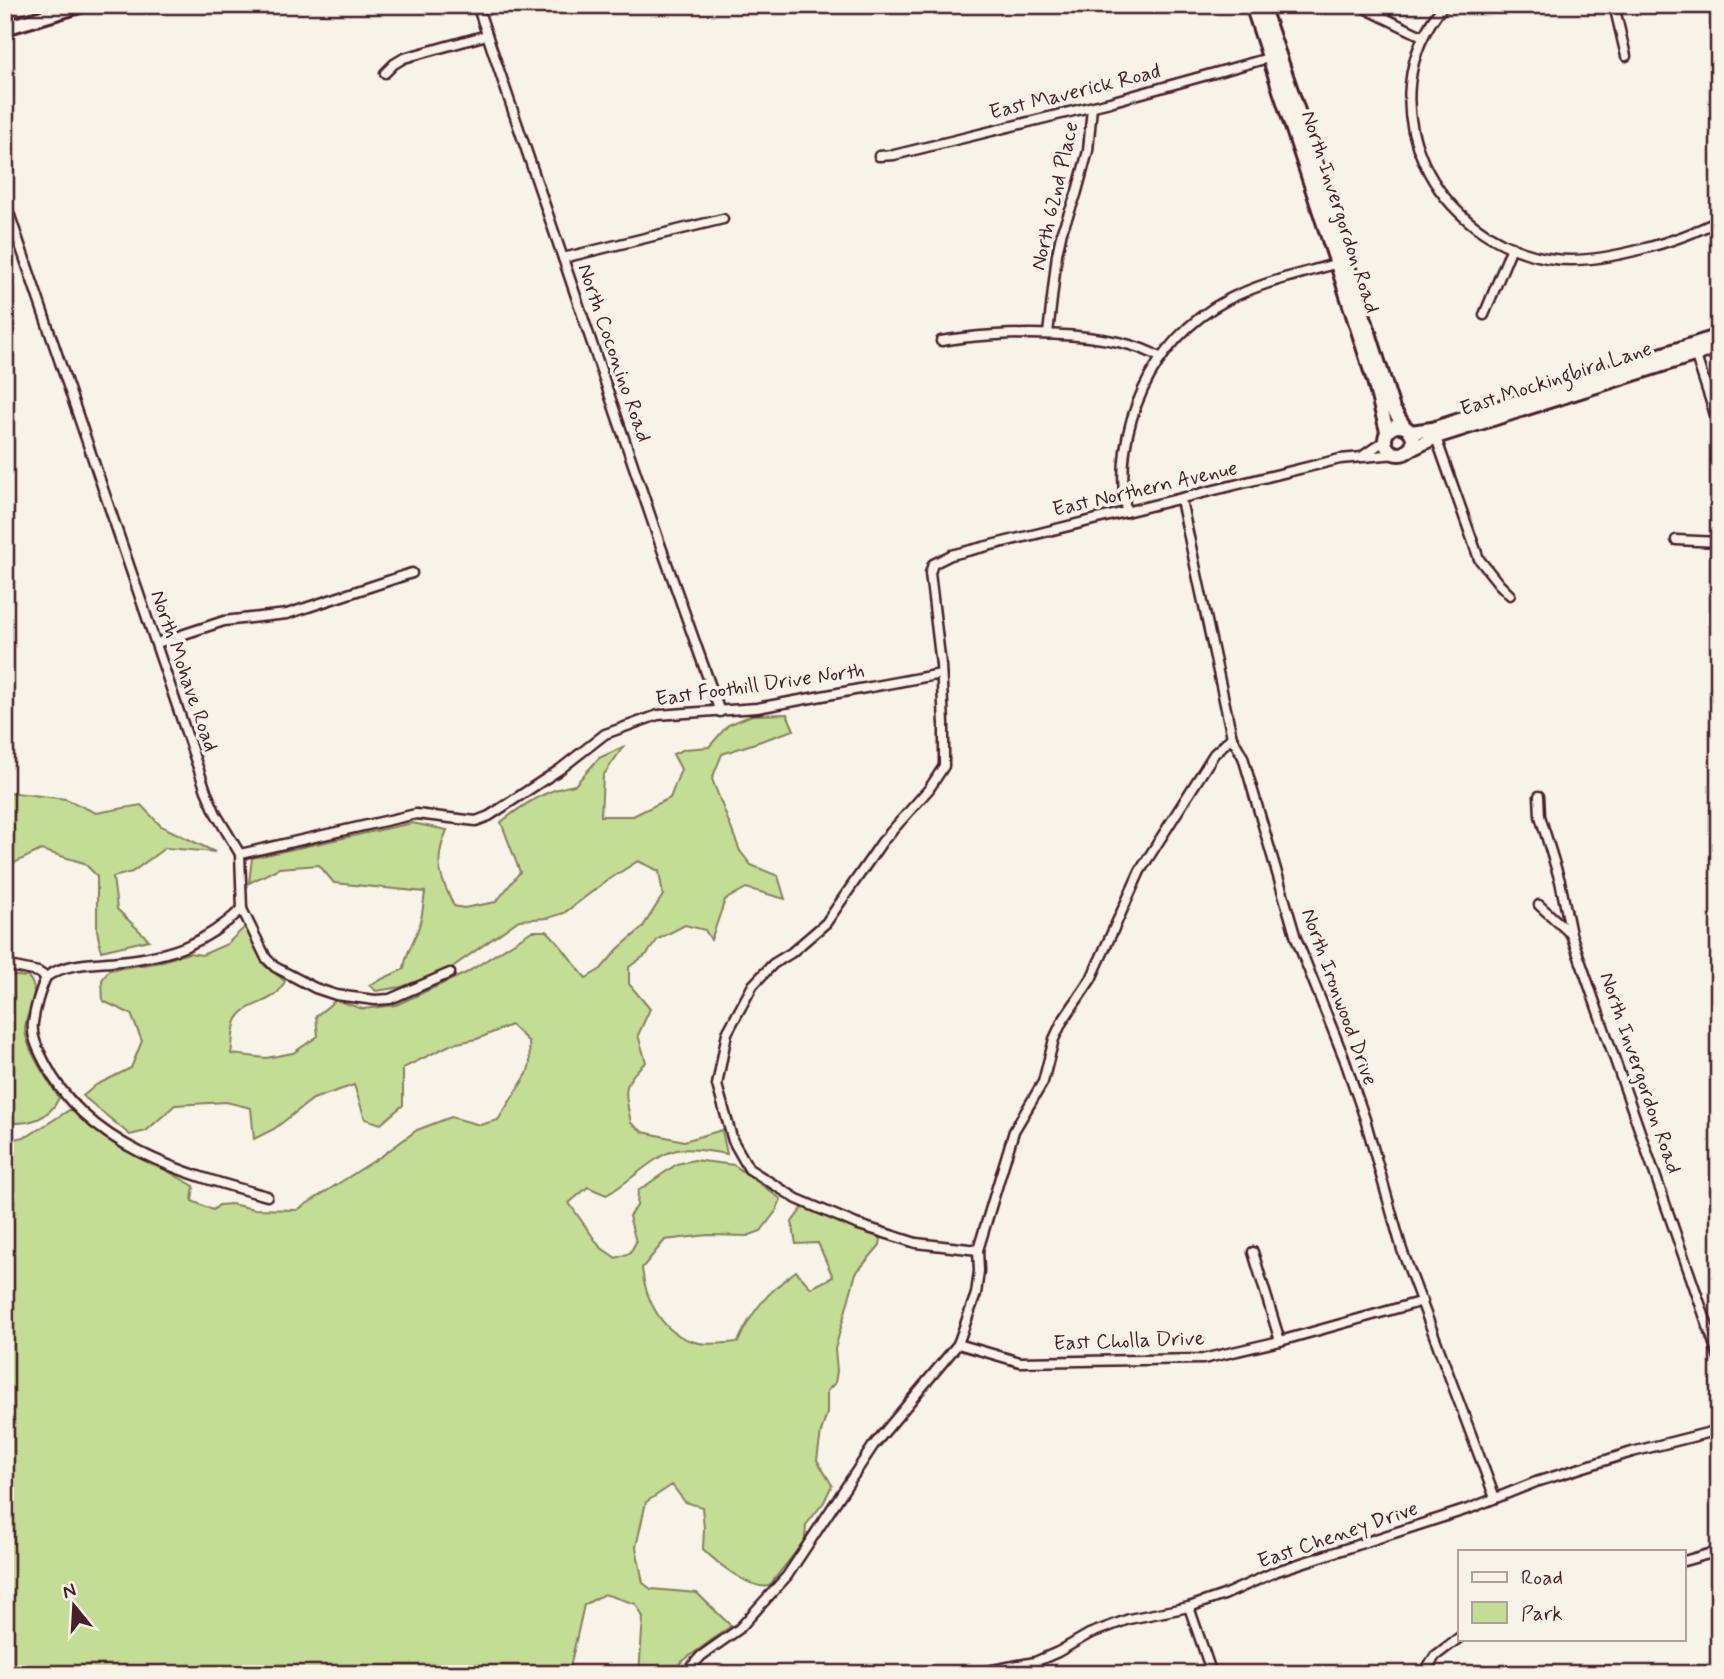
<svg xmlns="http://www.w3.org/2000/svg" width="1724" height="1679" viewBox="0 0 1724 1679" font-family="Mynerve,sans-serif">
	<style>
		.green { fill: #c3dd94; stroke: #867e60; stroke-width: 2 }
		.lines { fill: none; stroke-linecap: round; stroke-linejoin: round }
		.street-casing { stroke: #4a1f2b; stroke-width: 13 }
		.secondary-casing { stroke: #4a1f2b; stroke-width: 18 }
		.street { stroke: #f7f3e8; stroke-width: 8 }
		.secondary { stroke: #f7f3e8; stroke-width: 12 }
		.labels { text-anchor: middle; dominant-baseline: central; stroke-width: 7; stroke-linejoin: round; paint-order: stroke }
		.street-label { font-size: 21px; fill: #4a1f2b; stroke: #f7f3e8 }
	</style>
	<rect width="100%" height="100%" fill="#f7f3e8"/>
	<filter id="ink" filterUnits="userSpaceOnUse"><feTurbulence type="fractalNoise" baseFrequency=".0143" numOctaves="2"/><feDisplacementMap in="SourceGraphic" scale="14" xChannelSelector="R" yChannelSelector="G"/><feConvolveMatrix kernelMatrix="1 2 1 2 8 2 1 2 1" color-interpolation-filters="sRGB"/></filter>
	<g filter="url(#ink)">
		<g class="green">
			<path d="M787 714 794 730 722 754 712 779 740 851 751 865 778 876 785 899 746 888 725 900 711 940 705 930 685 925 658 939 647 954 629 967V984L650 1009 638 1035 646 1062C620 1084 625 1091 631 1123L643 1132 684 1141 722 1130 727 1154C712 1152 692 1147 677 1150 655 1154 628 1184 606 1195L588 1187 569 1203 600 1247 616 1258 630 1253 636 1242 629 1216 637 1206 638 1191 677 1164 694 1160 734 1165 781 1199 776 1211 761 1231 747 1236 708 1235 665 1240 642 1268C645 1300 662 1334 695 1342 707 1346 725 1343 738 1342 752 1310 768 1292 796 1271L811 1288 833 1277 818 1243 796 1244 792 1222 803 1207 881 1238 880 1245 856 1273 835 1349 837 1371 835 1383 827 1391V1413L821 1432 817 1460 832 1485 824 1502 806 1525 805 1540 769 1586C750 1590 717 1563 703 1549L704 1528 702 1507 685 1502 672 1485 646 1502 636 1547 643 1583 651 1589 697 1593 731 1626 680 1663 671 1674H639L643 1617 636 1604 604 1594 584 1605 570 1667 573 1674H5V1141L28 1136 71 1109 139 1155 194 1186 192 1201 213 1210 219 1205 231 1204 254 1209 297 1210 383 1155 417 1130 451 1117 480 1125 498 1120 527 1074 530 1064 529 1042 511 1025 477 1039 452 1044 403 1068V1105L381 1124 365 1119 354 1085 313 1099 274 1129 254 1139 251 1108 226 1102 175 1105 146 1131 130 1135 83 1096 96 1085 131 1068 142 1041 131 1014 103 1001 102 980 109 970 156 963 189 953 202 955 227 944 247 925 264 965 285 981C275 1006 248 1000 237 1019 232 1028 233 1044 231 1054L266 1058 293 1053 318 1036 316 1016 336 1000 363 1009 396 1005 466 973 532 931H547C562 945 572 962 586 978L601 969 618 949 642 928 663 895 659 871 638 861 605 882 564 913 548 918 519 920 448 970 401 987 376 991 369 985 404 969C405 956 410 949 415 937 422 922 423 907 425 892L334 883 319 865 279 868 249 883 252 858 412 823 447 830C433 863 440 876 454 906L464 908 496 902 520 872 501 822C524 804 547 789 575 785L599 758 623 747 603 776 601 816H633L670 798 681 769 673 754 685 749 709 747 728 725 752 715Z"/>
			<path d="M5 790 7 792 66 799 96 813 141 805 161 826 215 852 165 848 132 872 113 877 117 909 149 940 101 951 97 930V876L84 863 41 850 8 866 5 865Z"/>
			<path d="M5 975 28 977C43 992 25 1012 25 1029 26 1050 48 1080 59 1098 48 1121 28 1124 5 1123Z"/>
		</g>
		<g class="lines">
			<defs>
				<g id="street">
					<path d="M477 5 659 541 720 712"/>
					<path d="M1444 5C1363 102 1434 243 1554 259 1599 265 1679 242 1719 220"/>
					<path d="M1614 5 1626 56"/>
					<path d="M1368 10 1422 36"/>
					<path d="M385 73 394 64 404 58 487 35"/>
					<path d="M879 156 894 155 1110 102 1272 57"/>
					<path d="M5 201 206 791 216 814 240 854 242 909 266 958 275 967 315 988 336 995 375 1000 390 999 450 973"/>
					<path d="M563 258 723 219"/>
					<path d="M1484 315 1512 247"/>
					<path d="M1048 334 1057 254 1062 231 1076 195 1088 151 1092 107"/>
					<path d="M941 341C996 331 1113 328 1161 358"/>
					<path d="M1694 350 1719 427"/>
					<path d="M1435 435 1479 559 1499 584 1510 595"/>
					<path d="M1364 455 1384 441"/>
					<path d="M1181 500 1232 737 1243 757 1296 938 1344 1058 1365 1119 1402 1250 1495 1498"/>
					<path d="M1126 512C1112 429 1151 340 1227 300 1262 282 1301 274 1338 263"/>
					<path d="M1676 540 1719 542"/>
					<path d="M157 643 224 621 287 614 412 573"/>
					<path d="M1539 796 1540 816 1560 881 1571 934 1719 1358"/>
					<path d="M240 854 416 814 476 821 489 816 559 770 605 734 658 715 757 708 941 674"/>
					<path d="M1539 905 1571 934"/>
					<path d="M5 965 38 972 46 977"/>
					<path d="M46 977C40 991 35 1008 33 1023 31 1037 39 1051 45 1063 86 1146 184 1174 267 1196"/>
					<path d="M46 977C67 962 95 964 120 961 171 956 204 944 242 909"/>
					<path d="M978 1250 916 1243 856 1224 797 1199 749 1169 733 1141 717 1085 727 1033 753 985 773 964 791 953 826 923 882 842 929 789 944 766V724L941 665 930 573 933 564 951 555 1340 459 1397 454"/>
					<path d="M1253 1252 1280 1341"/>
					<path d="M958 1344 1020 1362 1203 1359 1280 1341 1423 1301"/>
					<path d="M1684 1561 1719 1551"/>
					<path d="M1189 1607 1212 1674"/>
					<path d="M1425 1672 1435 1656 1460 1637"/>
					<path d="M685 1674 701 1656 739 1629 787 1576 873 1446 958 1344 976 1294 979 1271 978 1250 1014 1131 1043 1082 1054 1039 1062 1022 1091 979 1140 871 1214 754 1232 737"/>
					<path d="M971 1674 1035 1662 1058 1652 1089 1634 1129 1619 1189 1607 1224 1595 1277 1571 1471 1508 1536 1482 1632 1452 1719 1430"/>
				</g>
				<g id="secondary">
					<path d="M1252 5 1337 264 1374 381 1387 431"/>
					<path d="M1262 5 1316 164 1393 409 1404 426"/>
					<path d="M5 28 83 5"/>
					<circle cx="1399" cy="440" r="14"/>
					<path d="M1411 432 1432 429 1719 336"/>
					<path d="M1407 451 1436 437 1719 347"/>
				</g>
			</defs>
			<use href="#street" class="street-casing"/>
			<use href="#secondary" class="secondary-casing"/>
			<use href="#street" class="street"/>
			<use href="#secondary" class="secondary"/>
		</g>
	</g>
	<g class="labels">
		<g class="street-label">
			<text transform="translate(1075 92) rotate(-14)">East Maverick Road</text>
			<text transform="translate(1055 196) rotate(-77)">North 62nd Place</text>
			<text transform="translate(1340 212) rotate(72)">North Invergordon Road</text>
			<text transform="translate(614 353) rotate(71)">North Coconino Road</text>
			<text transform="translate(1556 379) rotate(-18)">East Mockingbird Lane</text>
			<text transform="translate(1145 489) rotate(-13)">East Northern Avenue</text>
			<text transform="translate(184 671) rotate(71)">North Mohave Road</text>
			<text transform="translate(760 685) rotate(-8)">East Foothill Drive North</text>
			<text transform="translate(1339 997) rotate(70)">North Ironwood Drive</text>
			<text transform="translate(1640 1073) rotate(71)">North Invergordon Road</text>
			<text transform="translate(1129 1341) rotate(-2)">East Cholla Drive</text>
			<text transform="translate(1338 1535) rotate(-19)">East Cheney Drive</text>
		</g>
	</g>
	<rect width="1724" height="1679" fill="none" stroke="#f7f3e8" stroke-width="28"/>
	<rect x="14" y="14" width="1696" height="1651" fill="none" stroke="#4a1f2b" stroke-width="2.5" filter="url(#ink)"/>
	<rect x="1458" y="1550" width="228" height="91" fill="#f7f3e8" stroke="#b29e9c" stroke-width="2"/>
	<rect x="1472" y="1572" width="35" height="10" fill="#f7f3e8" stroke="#b29e9c" stroke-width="2"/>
	<text x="1521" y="1584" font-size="21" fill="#4a1f2b">Road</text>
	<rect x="1472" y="1602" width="35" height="21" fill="#c3dd94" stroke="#b29e9c" stroke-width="2"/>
	<text x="1521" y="1620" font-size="21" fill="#4a1f2b">Park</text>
	<g transform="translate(74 1606) rotate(342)" stroke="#f7f3e8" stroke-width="5" paint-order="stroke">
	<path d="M0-5L12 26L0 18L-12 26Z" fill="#4a1f2b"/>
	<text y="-10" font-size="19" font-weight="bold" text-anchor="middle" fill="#4a1f2b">N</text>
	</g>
</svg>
